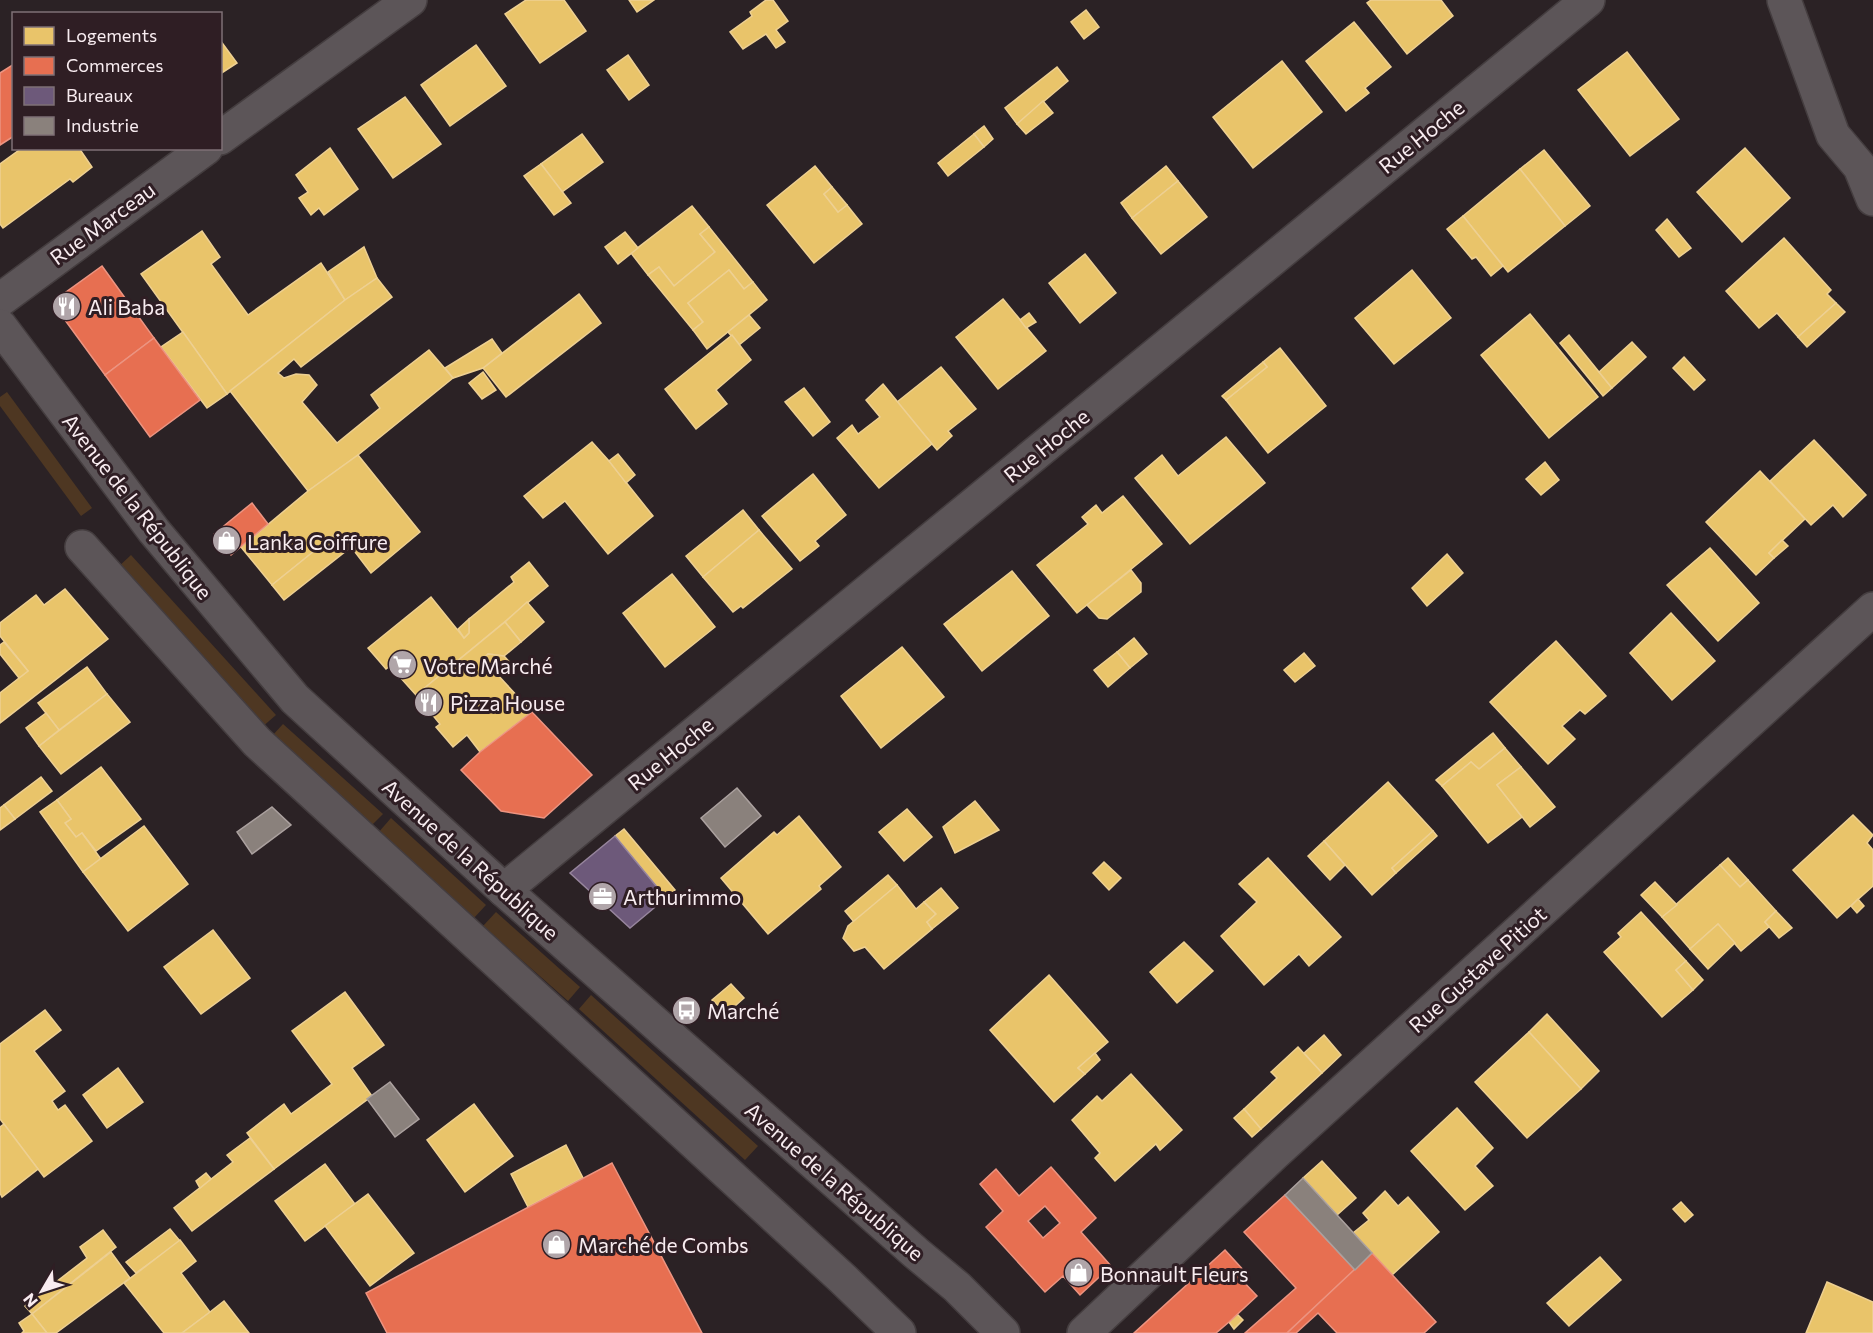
<svg xmlns="http://www.w3.org/2000/svg" width="1873" height="1333" viewBox="0 0 1873 1333" font-family="Commissioner,sans-serif">
	<style>
		.green { fill: #4e3722 }
		.homes { fill: #e9c46a; stroke: #eed092; stroke-width: 1.5 }
		.shops { fill: #e76f51; stroke: #ec9481; stroke-width: 1.5; fill-rule: evenodd }
		.offices { fill: #6d597a; stroke: #97859d; stroke-width: 1.5 }
		.industry { fill: #8a817c; stroke: #aba19f; stroke-width: 1.5 }
		.lines { fill: none; stroke-linecap: round; stroke-linejoin: round }
		.minor-casing { stroke: #443d3f; stroke-width: 36 }
		.minor { stroke: #5c5558; stroke-width: 33 }
		.labels { text-anchor: middle; dominant-baseline: central; stroke-width: 6; stroke-linejoin: round; paint-order: stroke }
		.street-label { font-size: 21px; fill: #f8ecf0; stroke: #2f1e24 }
		.poi-label { font-size: 21px; fill: #f8ecf0; stroke: #2f1e24; text-anchor: start }
	</style>
	<rect width="100%" height="100%" fill="#2b2225"/>
	<g class="green">
		<path d="M7 392 92 508 81 516 0 406V397Z"/>
		<path d="M131 555 276 715 261 728 116 569Z"/>
		<path d="M283 724 383 814 371 826 272 736Z"/>
		<path d="M391 818 486 905 473 919 378 833Z"/>
		<path d="M496 912 580 987 568 1001 483 926Z"/>
		<path d="M591 995 758 1146 745 1160 579 1009Z"/>
	</g>
	<g class="homes">
		<path d="M526 0H564L586 31 540 63 505 14Z"/>
		<path d="M629 0H654L637 12Z"/>
		<path d="M766 0H773L788 21 776 30 785 42 776 48 766 34 743 49 730 32 752 16 750 12Z"/>
		<path d="M1371 0H1441L1453 16 1407 54 1367 3Z"/>
		<path d="M1086 10 1099 27 1084 39 1071 22Z"/>
		<path d="M1354 22 1391 67 1365 88 1369 93 1346 111 1306 61Z"/>
		<path d="M220 40 237 63 220 74Z"/>
		<path d="M476 45 506 86 450 126 421 85Z"/>
		<path d="M1627 52 1679 119 1630 156 1578 90Z"/>
		<path d="M628 55 649 85 629 100 607 70Z"/>
		<path d="M1282 61 1322 112 1253 168 1213 117Z"/>
		<path d="M1057 67 1068 81 1017 124 1005 108Z"/>
		<path d="M405 97 441 144 393 178 358 129Z"/>
		<path d="M1043 101 1053 113 1026 134 1017 124Z"/>
		<path d="M984 126 993 139 984 147 974 134Z"/>
		<path d="M582 134 603 162 562 192 541 164Z"/>
		<path d="M974 134 984 147 948 176 938 163Z"/>
		<path d="M22 148H79L92 167 73 182 70 179 3 228 0 224V164Z"/>
		<path d="M330 148 358 189 324 215 319 208 311 215 299 198 308 192 296 175Z"/>
		<path d="M1745 148 1790 198 1742 242 1697 192Z"/>
		<path d="M1544 150 1590 206 1565 226 1520 169Z"/>
		<path d="M541 164 571 203 554 215 524 176Z"/>
		<path d="M815 166 832 187 824 194 838 212 847 205 862 224 814 263 767 205Z"/>
		<path d="M1166 166 1178 181 1132 218 1121 203Z"/>
		<path d="M1520 169 1565 226 1508 272 1463 216Z"/>
		<path d="M1178 181 1207 217 1161 254 1132 218Z"/>
		<path d="M832 187 847 205 838 212 824 194Z"/>
		<path d="M692 206 709 227 700 234 715 252 674 286 659 267 648 275 631 253Z"/>
		<path d="M1463 216 1503 266 1491 276 1476 257 1472 259 1447 229Z"/>
		<path d="M1667 219 1691 248 1679 257 1656 230Z"/>
		<path d="M709 227 753 282 744 289 729 270 688 303 703 322 693 330 648 275 659 267 674 286 715 252 700 234Z"/>
		<path d="M202 231 220 257 211 264 248 315 321 263 345 300 227 394 141 274Z"/>
		<path d="M625 232 638 248 618 264 605 247Z"/>
		<path d="M1784 238 1831 290 1827 294 1836 303 1798 337 1777 313 1759 328 1726 291Z"/>
		<path d="M364 247 377 278 345 300 328 272Z"/>
		<path d="M1085 254 1116 293 1080 323 1049 283Z"/>
		<path d="M729 270 744 289 753 282 767 300 707 349 693 330 703 322 688 303Z"/>
		<path d="M1412 270 1451 318 1394 364 1355 318Z"/>
		<path d="M377 278 392 297 301 367 294 359 278 373 284 378 296 374 309 375 317 385 302 402 337 443 380 408 371 395 429 350 453 378 358 455 308 491 230 391 345 300Z"/>
		<path d="M579 294 601 323 506 397 483 368Z"/>
		<path d="M1003 299 1046 351 998 389 956 337Z"/>
		<path d="M1836 303 1845 312 1807 347 1798 337Z"/>
		<path d="M1029 313 1036 322 1026 328 1020 320Z"/>
		<path d="M1530 314 1598 397 1549 438 1481 355Z"/>
		<path d="M749 315 760 328 739 345 728 332Z"/>
		<path d="M183 332 227 394 207 408 161 347Z"/>
		<path d="M732 335 751 360 716 390 727 404 696 429 665 389Z"/>
		<path d="M1569 335 1612 388 1603 396 1560 343Z"/>
		<path d="M492 339 502 353 483 368 453 378 445 368Z"/>
		<path d="M1632 342 1646 357 1612 388 1599 372Z"/>
		<path d="M1280 348 1326 406 1268 453 1226 400 1267 367 1263 362Z"/>
		<path d="M1684 357 1705 380 1694 390 1673 368Z"/>
		<path d="M1263 362 1267 367 1226 400 1222 396Z"/>
		<path d="M941 367 976 409 948 431 952 436 937 450 897 402Z"/>
		<path d="M483 372 496 390 482 399 469 383Z"/>
		<path d="M883 384 932 444 879 488 837 438 852 425 858 434 880 417 866 400Z"/>
		<path d="M804 388 830 422 813 436 785 402Z"/>
		<path d="M1226 437 1265 483 1190 544 1135 478 1162 455 1178 476Z"/>
		<path d="M1814 440 1866 495 1843 517 1833 505 1811 525 1770 481Z"/>
		<path d="M592 442 609 461 653 516 608 554 565 501 543 518 524 496Z"/>
		<path d="M618 454 635 475 626 483 609 461Z"/>
		<path d="M358 455 420 532 371 573 339 531 272 585 241 547 308 491Z"/>
		<path d="M1545 462 1559 480 1541 495 1526 479Z"/>
		<path d="M1760 471 1805 519 1769 553 1774 558 1756 575 1706 522Z"/>
		<path d="M813 474 846 515 815 541 819 546 800 561 762 516Z"/>
		<path d="M1123 496 1162 544 1077 613 1037 565 1088 524 1082 517 1096 505 1102 513Z"/>
		<path d="M743 510 759 530 703 577 686 556Z"/>
		<path d="M759 530 792 569 743 608 741 606 733 612 703 577Z"/>
		<path d="M339 531 351 547 284 600 272 585Z"/>
		<path d="M1782 540 1788 546 1774 558 1769 553Z"/>
		<path d="M1710 548 1759 603 1718 641 1667 585Z"/>
		<path d="M1447 554 1463 573 1427 606 1412 588Z"/>
		<path d="M529 562 548 586 416 695 390 666 386 669 368 648 431 597 464 638 469 633V619L514 582 511 577Z"/>
		<path d="M1131 570 1141 583V592L1107 619 1099 618 1087 605Z"/>
		<path d="M1012 571 1049 616 982 671 944 624Z"/>
		<path d="M672 574 715 627 665 667 623 613Z"/>
		<path d="M65 589 108 639 0 723V693L28 671 0 636V623L36 595 44 605Z"/>
		<path d="M527 602 544 622 521 642 505 622Z"/>
		<path d="M1671 613 1715 661 1672 700 1630 653Z"/>
		<path d="M469 619V633L464 638 458 629Z"/>
		<path d="M505 622 521 642 504 656 488 654 483 659 532 712 480 752 467 735 453 747 436 727 440 724 416 695Z"/>
		<path d="M1134 638 1147 654 1130 668 1117 652Z"/>
		<path d="M1556 641 1606 696 1585 714 1580 710 1562 726 1575 739 1548 764 1490 702Z"/>
		<path d="M4 642 28 671 19 678 0 654V645Z"/>
		<path d="M902 647 944 697 881 748 841 696Z"/>
		<path d="M1117 652 1130 668 1108 687 1094 670Z"/>
		<path d="M1304 653 1315 666 1295 682 1284 670Z"/>
		<path d="M488 654 504 656 512 665 498 676 483 659Z"/>
		<path d="M87 667 107 694 59 730 38 703Z"/>
		<path d="M107 694 130 722 61 774 39 746Z"/>
		<path d="M46 713 59 730 39 746 26 728Z"/>
		<path d="M1493 733 1505 748 1479 769 1471 762 1442 786 1436 780Z"/>
		<path d="M1505 748 1521 767 1497 785 1522 817 1488 843 1442 786 1471 762 1479 769Z"/>
		<path d="M101 767 141 819 96 851 82 833 76 837 65 823 71 819 57 800Z"/>
		<path d="M1521 767 1555 807 1530 827 1497 785Z"/>
		<path d="M41 777 52 791 15 819 4 805Z"/>
		<path d="M1388 782 1433 831 1392 868 1396 873 1372 895 1324 841Z"/>
		<path d="M57 800 71 819 65 823 76 837 82 833 101 859 83 872 40 812Z"/>
		<path d="M975 801 999 830 955 853 943 827Z"/>
		<path d="M4 805 15 819 0 830V808Z"/>
		<path d="M907 809 932 837 904 861 879 832Z"/>
		<path d="M1853 815 1873 835 1867 843 1873 850V886L1837 918 1793 870Z"/>
		<path d="M799 816 841 867 819 886 821 889 768 934 721 878 774 832 777 835Z"/>
		<path d="M144 826 188 884 128 931 83 872Z"/>
		<path d="M624 829 675 890 666 898 615 836Z"/>
		<path d="M1433 831 1437 836 1396 873 1392 868Z"/>
		<path d="M1324 841 1345 865 1330 880 1308 856Z"/>
		<path d="M1268 858 1341 937 1309 966 1299 954 1264 985 1221 936 1257 902 1239 884Z"/>
		<path d="M1728 858 1748 880 1740 887 1720 865Z"/>
		<path d="M1104 862 1121 878 1109 890 1093 873Z"/>
		<path d="M1720 865 1740 887 1748 880 1776 911 1765 922 1769 927 1741 951 1718 924 1690 949 1662 917Z"/>
		<path d="M888 875 897 885 854 922 845 911Z"/>
		<path d="M1655 882 1677 905 1662 917 1641 895Z"/>
		<path d="M897 885 916 909 924 902 936 914 927 922 932 929 884 969 865 947 854 951 843 938 848 926Z"/>
		<path d="M941 888 958 908 932 929 927 922 936 914 924 902Z"/>
		<path d="M1858 899 1864 906 1857 913 1851 906Z"/>
		<path d="M1776 911 1792 928 1779 938 1765 922Z"/>
		<path d="M1641 912 1686 961 1676 970 1693 990 1662 1017 1604 952 1621 937 1618 933Z"/>
		<path d="M1718 924 1735 943 1708 969 1690 949Z"/>
		<path d="M213 930 250 978 201 1014 164 967Z"/>
		<path d="M1184 942 1213 971 1177 1003 1150 972Z"/>
		<path d="M1686 961 1703 980 1693 990 1676 970Z"/>
		<path d="M1049 975 1108 1042 1078 1068 1085 1074 1054 1102 990 1030Z"/>
		<path d="M731 984 744 998 727 1013 712 1000Z"/>
		<path d="M345 992 384 1045 352 1068 372 1096 274 1169 247 1133 284 1104 291 1114 332 1084 292 1031Z"/>
		<path d="M45 1010 61 1030 34 1051 65 1091 52 1101 58 1110 65 1105 92 1141 44 1177 0 1119V1044Z"/>
		<path d="M1547 1014 1599 1071 1581 1089 1529 1032Z"/>
		<path d="M1529 1032 1581 1089 1527 1138 1475 1082Z"/>
		<path d="M1324 1035 1341 1055 1322 1073 1304 1053Z"/>
		<path d="M1298 1047 1322 1073 1261 1129 1244 1109 1277 1078 1271 1072Z"/>
		<path d="M1095 1053 1100 1060 1085 1074 1078 1068Z"/>
		<path d="M118 1068 143 1102 107 1128 83 1095Z"/>
		<path d="M1131 1074 1182 1130 1160 1150 1156 1144 1115 1181 1095 1158 1100 1153 1072 1120 1097 1096 1102 1101Z"/>
		<path d="M474 1104 513 1156 465 1192 427 1140Z"/>
		<path d="M1457 1108 1493 1148 1475 1166 1493 1186 1465 1210 1411 1151Z"/>
		<path d="M1244 1109 1261 1129 1252 1137 1234 1118Z"/>
		<path d="M4 1124 38 1169 2 1197 0 1193V1127Z"/>
		<path d="M250 1138 274 1169 192 1231 174 1208 233 1162 227 1155Z"/>
		<path d="M566 1145 583 1178 528 1207 511 1174Z"/>
		<path d="M1322 1161 1356 1198 1337 1215 1303 1178Z"/>
		<path d="M325 1164 355 1204 305 1241 275 1201Z"/>
		<path d="M206 1173 211 1179 200 1188 196 1181Z"/>
		<path d="M1385 1191 1398 1206 1408 1197 1439 1232 1392 1275 1353 1233 1369 1220 1363 1213Z"/>
		<path d="M368 1194 414 1253 370 1286 325 1226Z"/>
		<path d="M1681 1202 1693 1215 1685 1222 1673 1209Z"/>
		<path d="M170 1229 180 1241 136 1273 126 1262Z"/>
		<path d="M103 1230 116 1247 32 1314 25 1306 87 1258 80 1247Z"/>
		<path d="M180 1240 196 1261 181 1273 210 1312 182 1333H164L124 1283Z"/>
		<path d="M111 1252 130 1278 56 1333H47L32 1314Z"/>
		<path d="M1600 1257 1621 1280 1569 1326 1547 1303Z"/>
		<path d="M1827 1282 1873 1302V1333H1806Z"/>
		<path d="M224 1301 249 1333H182L210 1312Z"/>
		<path d="M32 1314 47 1333H22L24 1331 19 1323Z"/>
		<path d="M1237 1314 1243 1320 1234 1329 1229 1322Z"/>
	</g>
	<g class="shops">
		<path d="M14 64V136L0 145V73Z"/>
		<path d="M102 266 154 338 105 375 62 316V295Z"/>
		<path d="M154 338 200 400 150 437 105 375Z"/>
		<path d="M252 503 268 524 231 555 214 534Z"/>
		<path d="M532 712 592 775 544 818 501 811 461 770 480 752Z"/>
		<path d="M612 1163 702 1333H387L366 1293Z"/>
		<path d="M1051 1167 1096 1218 1081 1232 1111 1266 1080 1295 1063 1276 1045 1292 986 1227 1003 1211 980 1184 996 1169 1019 1196ZM1045 1206 1060 1223 1043 1238 1028 1221Z"/>
		<path d="M1285 1195 1355 1270 1287 1333H1245L1296 1288 1244 1232Z"/>
		<path d="M1225 1250 1246 1273 1240 1278 1257 1296 1229 1322 1216 1333H1134Z"/>
		<path d="M1372 1253 1436 1322 1424 1333H1337L1318 1313 1296 1333H1287Z"/>
	</g>
	<path class="offices" d="M615 836 666 898 630 928 570 873Z"/>
	<g class="industry">
		<path d="M737 788 761 816 725 847 701 818Z"/>
		<path d="M272 807 291 825 252 854 237 832Z"/>
		<path d="M390 1082 419 1119 395 1137 367 1099Z"/>
		<path d="M1303 1178 1372 1253 1355 1270 1285 1195Z"/>
	</g>
	<g class="lines">
		<defs>
			<g id="minor">
				<path d="M1784 0 1833 135 1860 167 1873 199"/>
				<path d="M220 138 410 0"/>
				<path d="M0 300 206 148"/>
				<path d="M0 326 154 531 295 699 504 890 916 1253 957 1287 1003 1333"/>
				<path d="M82 547 257 742 843 1279 899 1333"/>
				<path d="M504 890 1588 0"/>
				<path d="M1084 1333 1274 1154 1873 609"/>
			</g>
		</defs>
		<use href="#minor" class="minor-casing"/>
		<use href="#minor" class="minor"/>
	</g>
	<defs>
		<symbol id="restaurant-disc" viewBox="-11 -11 22 22"><circle r="9.5" fill="#b0a5a9" stroke="#2f1e24"/><path d="M-5-6h1v4h1v-4h1v4h1v-4h1v5L-1.5 .5V6h-2V.5L-5-1ZM5-6V6H3V1.5H1.5Q1.5-4 5-6Z" fill="#fff"/></symbol>
		<symbol id="shop-disc" viewBox="-11 -11 22 22"><circle r="9.5" fill="#b0a5a9" stroke="#2f1e24"/><path d="M-5-2.5h2.3a2.7 3.5 0 0 1 5.4 0H5L5.5 6h-11ZM-1.5-2.5h3a1.5 2.3 0 0 0-3 0Z" fill="#fff"/></symbol>
		<symbol id="supermarket-disc" viewBox="-11 -11 22 22"><circle r="9.5" fill="#b0a5a9" stroke="#2f1e24"/><path d="M-6-5.5h2.5l.6 2H6L4.5 2H-2.5L-4.4-4H-6ZM-1.5 3.2a1.3 1.3 0 1 0 .1 0ZM3 3.2a1.3 1.3 0 1 0 .1 0Z" fill="#fff"/></symbol>
		<symbol id="office-disc" viewBox="-11 -11 22 22"><circle r="9.5" fill="#b0a5a9" stroke="#2f1e24"/><path d="M-6-3h4V-5.5h4V-3h4V5H-6ZM-1-4.5V-3h2v-1.5ZM-6 0V1H6V0Z" fill="#fff"/></symbol>
		<symbol id="bus-disc" viewBox="-11 -11 22 22"><circle r="9.5" fill="#b0a5a9" stroke="#2f1e24"/><path d="M-5-6H5V4H4V6H2V4H-2V6H-4V4H-5ZM-3.5-4V0h7V-4ZM-3.5 1.2v1.5H-2V1.2ZM2 1.2v1.5H3.5V1.2Z" fill="#fff"/></symbol>
	</defs>
	<g fill-rule="evenodd">
		<use href="#restaurant-disc" x="50" y="290" width="33" height="33"/>
		<use href="#shop-disc" x="210" y="524" width="33" height="33"/>
		<use href="#supermarket-disc" x="386" y="648" width="33" height="33"/>
		<use href="#restaurant-disc" x="412" y="686" width="33" height="33"/>
		<use href="#office-disc" x="586" y="880" width="33" height="33"/>
		<use href="#bus-disc" x="670" y="994" width="33" height="33"/>
		<use href="#shop-disc" x="540" y="1228" width="33" height="33"/>
		<use href="#shop-disc" x="1062" y="1256" width="33" height="33"/>
	</g>
	<g class="labels">
		<g class="street-label">
			<text transform="translate(1421 136) rotate(-39)">Rue Hoche</text>
			<text transform="translate(102 223) rotate(-36)">Rue Marceau</text>
			<text transform="translate(1046 445) rotate(-39)">Rue Hoche</text>
			<text transform="translate(138 506) rotate(52)">Avenue de la République</text>
			<text transform="translate(670 753) rotate(-39)">Rue Hoche</text>
			<text transform="translate(471 859) rotate(42)">Avenue de la République</text>
			<text transform="translate(1477 969) rotate(-42)">Rue Gustave Pitiot</text>
			<text transform="translate(835 1181) rotate(41)">Avenue de la République</text>
		</g>
		<g class="poi-label">
			<text x="88" y="306">Ali Baba</text>
			<text x="247" y="541">Lanka Coiffure</text>
			<text x="423" y="665">Votre Marché</text>
			<text x="450" y="702">Pizza House</text>
			<text x="623" y="896">Arthurimmo</text>
			<text x="707" y="1010">Marché</text>
			<text x="578" y="1244">Marché de Combs</text>
			<text x="1100" y="1273">Bonnault Fleurs</text>
		</g>
	</g>
	<rect x="12" y="12" width="210" height="138" fill="#2f1e24" stroke="#7f7076" stroke-width="1.5"/>
	<rect x="24" y="27" width="30" height="18" fill="#e9c46a" stroke="#7f7076" stroke-width="1.5"/>
	<text x="66" y="42" font-size="18" fill="#f8ecf0">Logements</text>
	<rect x="24" y="57" width="30" height="18" fill="#e76f51" stroke="#7f7076" stroke-width="1.5"/>
	<text x="66" y="72" font-size="18" fill="#f8ecf0">Commerces</text>
	<rect x="24" y="87" width="30" height="18" fill="#6d597a" stroke="#7f7076" stroke-width="1.5"/>
	<text x="66" y="102" font-size="18" fill="#f8ecf0">Bureaux</text>
	<rect x="24" y="117" width="30" height="18" fill="#8a817c" stroke="#7f7076" stroke-width="1.5"/>
	<text x="66" y="132" font-size="18" fill="#f8ecf0">Industrie</text>
	<g transform="translate(42 1291) rotate(231)" stroke="#2f1e24" stroke-width="4.5" paint-order="stroke">
	<path d="M0-4.5L10 22L0 15L-10 22Z" fill="#f8ecf0"/>
	<text y="-9" font-size="16" font-weight="bold" text-anchor="middle" fill="#f8ecf0">N</text>
	</g>
</svg>
